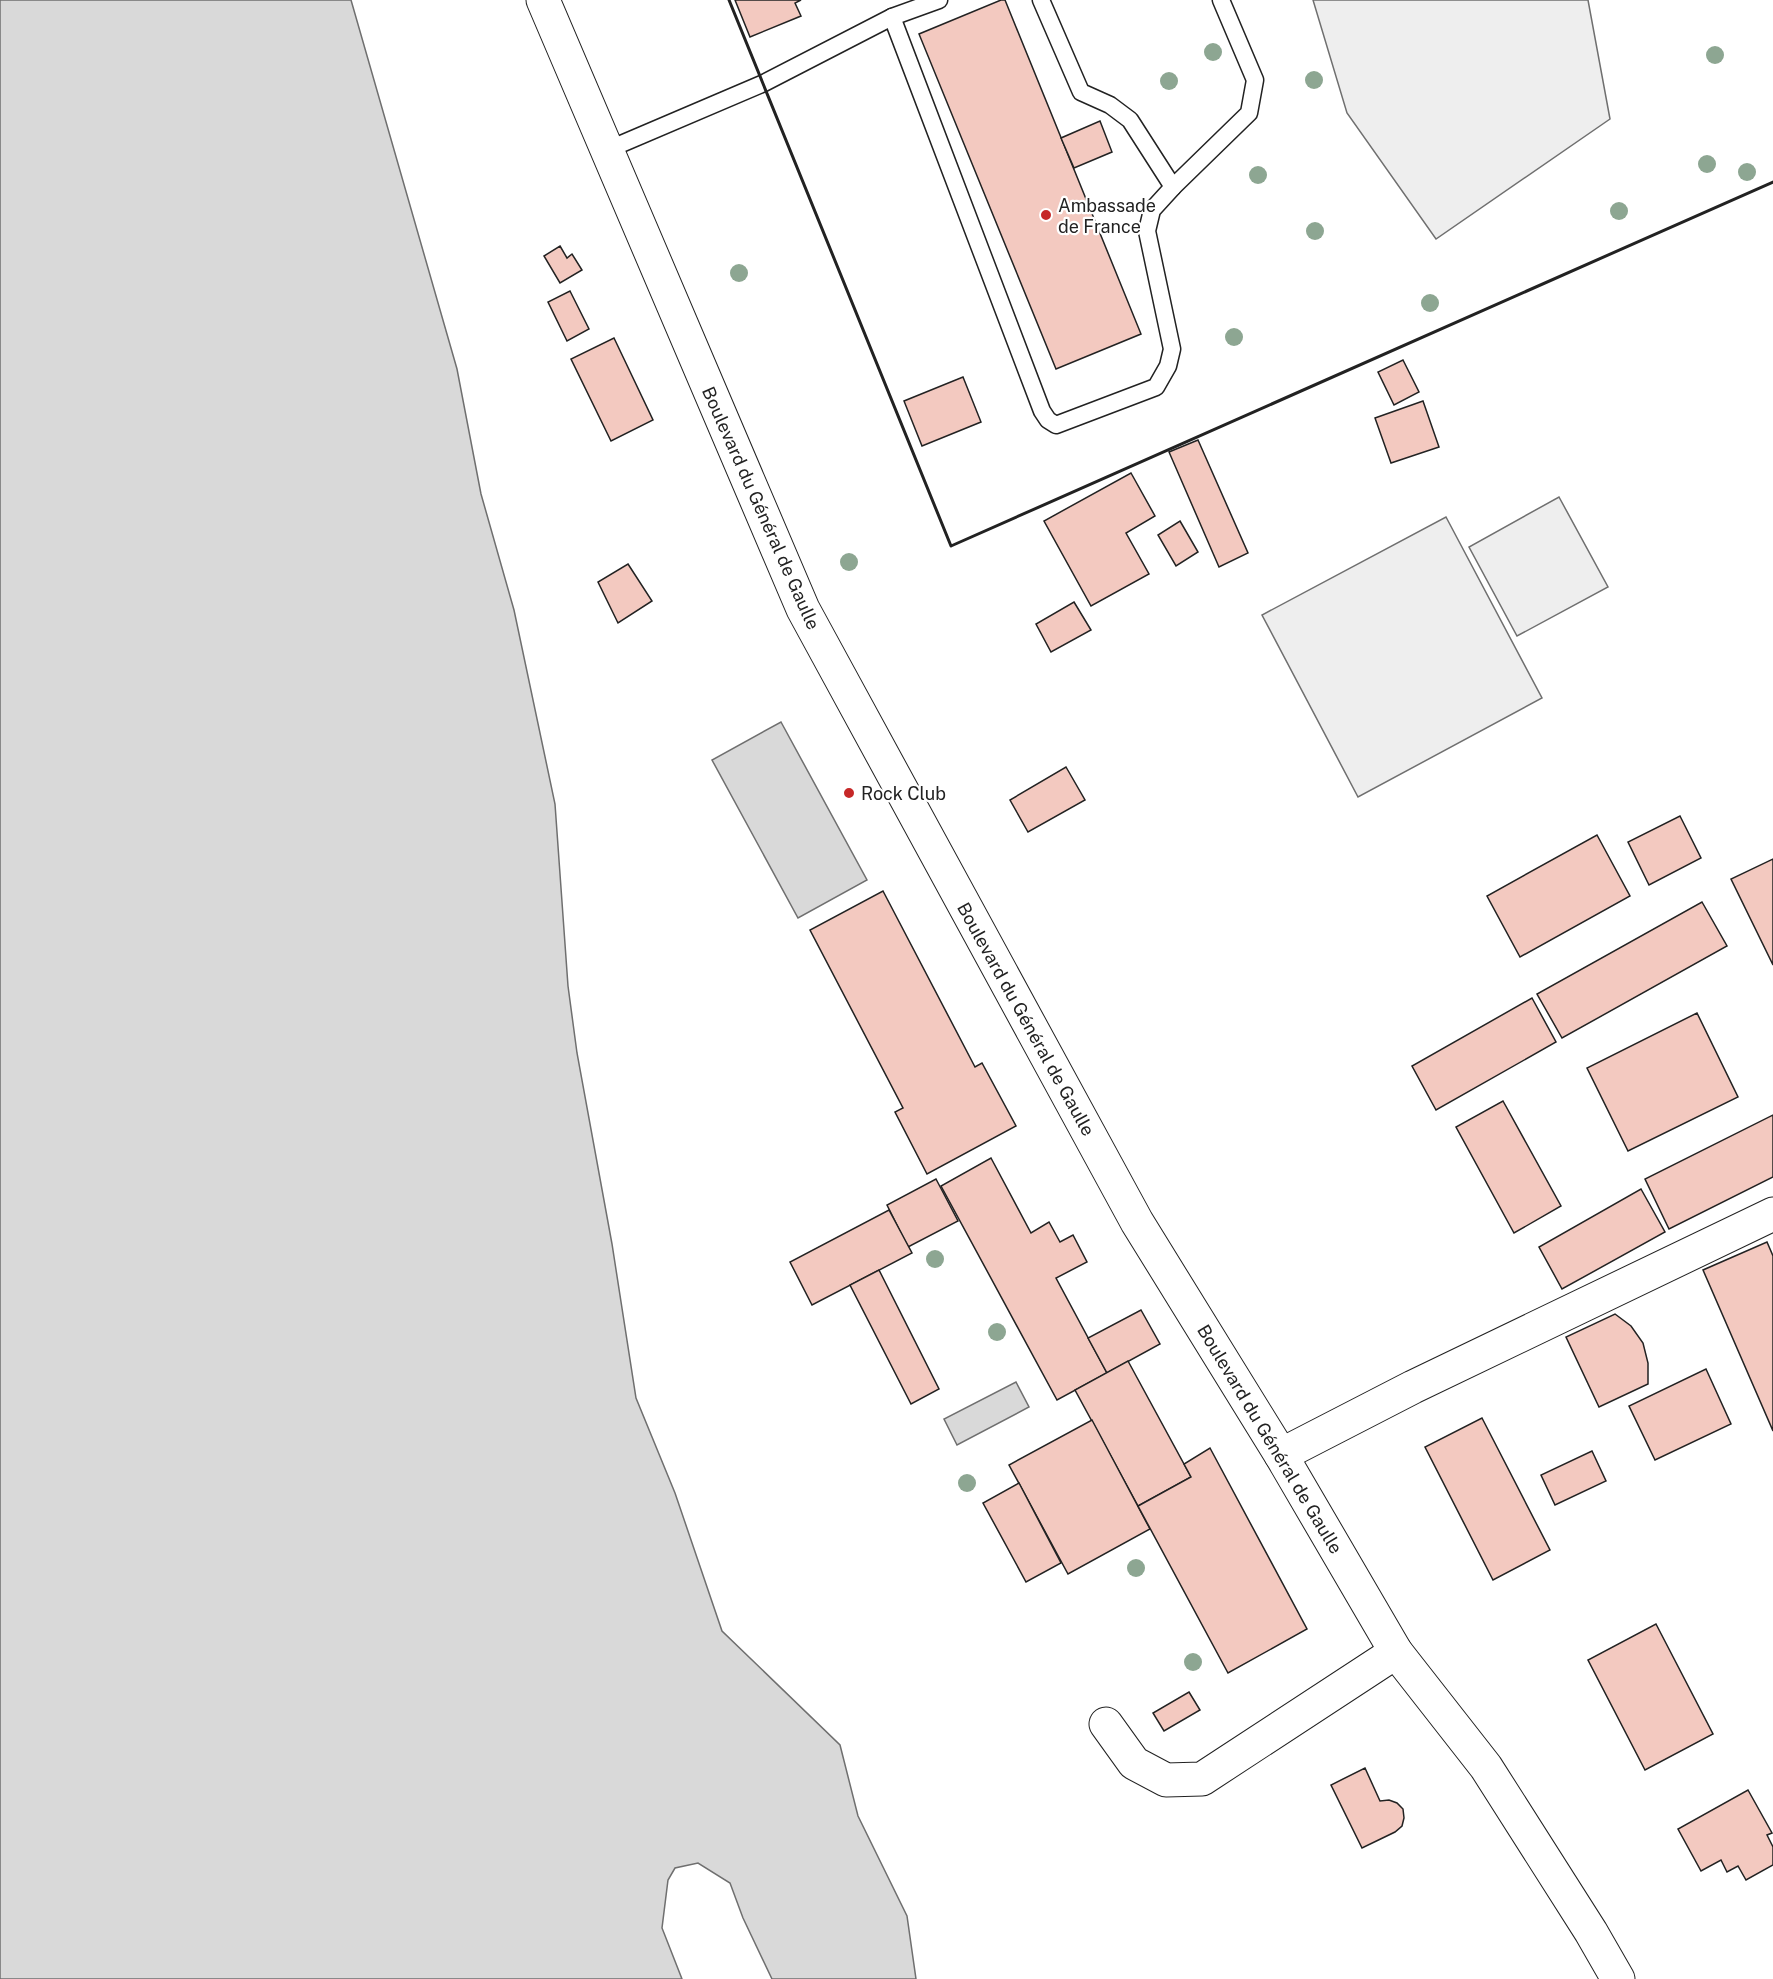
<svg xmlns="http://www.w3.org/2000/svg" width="1773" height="1979" viewBox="0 0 1773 1979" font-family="'Public Sans',sans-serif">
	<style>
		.green { fill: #eee; stroke: #6f6f6f; stroke-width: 1.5 }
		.water { fill: #d9d9d9; stroke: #6f6f6f; stroke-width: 1.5 }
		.building { fill: #f3c9c0; stroke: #222; stroke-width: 1.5 }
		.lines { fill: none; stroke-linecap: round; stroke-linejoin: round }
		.service-casing { stroke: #222; stroke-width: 19 }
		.minor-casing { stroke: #222; stroke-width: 35 }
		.secondary-casing { stroke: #222; stroke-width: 35 }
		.service { stroke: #fff; stroke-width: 16 }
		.minor { stroke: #fff; stroke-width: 33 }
		.secondary { stroke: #fff; stroke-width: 33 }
		.wall { stroke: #222; stroke-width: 3 }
		.tree { fill: #8da692 }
		.poi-dot { fill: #c62828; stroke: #fff; stroke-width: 2 }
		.labels { text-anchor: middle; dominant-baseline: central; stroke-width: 4.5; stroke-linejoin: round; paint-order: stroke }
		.poi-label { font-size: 18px; fill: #222; stroke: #fff; text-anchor: start }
		.street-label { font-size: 18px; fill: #222; stroke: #fff }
	</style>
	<rect width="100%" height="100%" fill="#fff"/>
	<g class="green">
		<path d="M1313 0H1588L1610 119 1436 239 1347 113Z"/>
		<path d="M1559 497 1608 587 1517 636 1469 547Z"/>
		<path d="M1446 517 1542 698 1358 797 1262 615Z"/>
	</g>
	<g class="water">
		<path d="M0 0H351L457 369 481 494 514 610 555 804 568 986 577 1053 612 1244 636 1398 675 1493 722 1631 840 1745 858 1816 907 1916 916 1979H772L743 1918 730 1883 698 1863 675 1868 668 1880 662 1928 682 1979H0Z"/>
		<path d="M781 722 867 880 798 918 712 760Z"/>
		<path d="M1016 1382 1029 1407 957 1445 944 1419Z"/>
	</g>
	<g class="building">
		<path d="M735 0H801L795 3 801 16 750 37Z"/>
		<path d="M1001 0H1005L1141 334 1056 369 919 34Z"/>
		<path d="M1100 121 1112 152 1074 168 1061 138Z"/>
		<path d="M560 246 567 258 572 254 582 270 560 283 544 256Z"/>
		<path d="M570 291 589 329 567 341 548 302Z"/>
		<path d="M614 338 653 420 611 441 571 359Z"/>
		<path d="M1403 360 1419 392 1394 405 1378 372Z"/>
		<path d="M963 377 981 422 922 446 904 401Z"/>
		<path d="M1423 401 1439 447 1391 463 1375 418Z"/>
		<path d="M1198 440 1248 553 1219 567 1169 452Z"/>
		<path d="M1131 473 1155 516 1126 533 1149 574 1091 606 1044 521Z"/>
		<path d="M1180 521 1198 552 1176 566 1158 535Z"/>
		<path d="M628 564 652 601 618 623 598 582Z"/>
		<path d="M1074 602 1091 630 1051 652 1036 624Z"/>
		<path d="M1066 767 1085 800 1028 832 1010 800Z"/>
		<path d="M1680 816 1701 858 1649 885 1628 842Z"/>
		<path d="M1597 835 1630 896 1520 957 1487 896Z"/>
		<path d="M1773 859V965L1731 879Z"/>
		<path d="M883 891 975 1067 982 1063 1016 1126 927 1174 895 1112 903 1108 810 930Z"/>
		<path d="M1702 902 1727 946 1562 1038 1537 994Z"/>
		<path d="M1532 998 1556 1042 1436 1110 1412 1066Z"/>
		<path d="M1697 1013 1738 1097 1628 1151 1587 1068Z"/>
		<path d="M1503 1101 1561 1206 1514 1233 1456 1127Z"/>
		<path d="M1773 1115V1177L1669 1229 1645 1179Z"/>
		<path d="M991 1158 1031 1233 1049 1222 1060 1242 1073 1235 1087 1262 1056 1278 1107 1373 1057 1400 941 1186Z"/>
		<path d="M936 1179 958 1221 908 1247 887 1205Z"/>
		<path d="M1641 1189 1665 1232 1562 1289 1539 1247Z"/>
		<path d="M889 1210 912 1253 812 1305 790 1262Z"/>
		<path d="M1767 1242 1773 1256V1431L1703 1270Z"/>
		<path d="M879 1270 939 1389 911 1404 850 1285Z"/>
		<path d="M1141 1310 1160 1344 1107 1373 1088 1338Z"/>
		<path d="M1615 1314 1631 1326 1643 1343 1648 1363V1384L1599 1407 1566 1337Z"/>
		<path d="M1128 1361 1191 1477 1138 1506 1075 1390Z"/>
		<path d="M1706 1369 1731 1424 1655 1460 1629 1406Z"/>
		<path d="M1482 1418 1550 1550 1493 1580 1425 1447Z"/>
		<path d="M1092 1420 1150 1529 1068 1574 1009 1465Z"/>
		<path d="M1210 1448 1307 1629 1228 1673 1138 1506 1191 1477 1184 1464Z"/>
		<path d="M1592 1451 1606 1481 1555 1505 1541 1475Z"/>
		<path d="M1019 1483 1061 1563 1026 1582 983 1503Z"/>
		<path d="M1656 1624 1713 1734 1645 1770 1588 1660Z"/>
		<path d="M1189 1692 1200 1710 1164 1731 1153 1713Z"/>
		<path d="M1365 1768 1380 1801 1389 1800 1397 1803 1403 1809 1404 1818 1402 1826 1395 1832 1362 1848 1331 1785Z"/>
		<path d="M1748 1790 1772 1833 1767 1835 1773 1847V1865L1746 1880 1738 1866 1727 1872 1721 1860 1701 1871 1678 1829Z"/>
	</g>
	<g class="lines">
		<defs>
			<g id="service">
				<path d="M1041 0 1081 92 1110 105 1130 120 1173 187 1249 113 1255 80 1221 0"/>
				<path d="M892 17 1042 411 1048 420 1056 425 1156 387 1168 366 1172 349 1147 231 1152 210 1173 187"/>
				<path d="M607 150 764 83 892 17 939 0"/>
			</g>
			<g id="minor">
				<path d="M1281 1455 1413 1387 1773 1214"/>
				<path d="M1106 1724 1134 1763 1166 1780 1202 1779 1396 1652"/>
			</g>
			<path id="secondary" d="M543 0 803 609 1137 1222 1281 1455 1396 1652 1486 1767 1591 1932 1618 1979"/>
		</defs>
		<use href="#service" class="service-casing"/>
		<use href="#minor" class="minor-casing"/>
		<use href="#secondary" class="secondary-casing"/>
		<use href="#service" class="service"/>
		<use href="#minor" class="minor"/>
		<use href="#secondary" class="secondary"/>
		<path class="wall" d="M729 0 951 546 1773 182"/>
	</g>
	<g class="tree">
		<circle cx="1213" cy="52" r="9"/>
		<circle cx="1715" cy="55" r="9"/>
		<circle cx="1314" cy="80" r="9"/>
		<circle cx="1169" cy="81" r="9"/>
		<circle cx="1707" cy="164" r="9"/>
		<circle cx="1747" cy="172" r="9"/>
		<circle cx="1258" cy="175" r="9"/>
		<circle cx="1619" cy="211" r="9"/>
		<circle cx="1315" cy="231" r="9"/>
		<circle cx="739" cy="273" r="9"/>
		<circle cx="1430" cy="303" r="9"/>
		<circle cx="1234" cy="337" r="9"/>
		<circle cx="849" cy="562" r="9"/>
		<circle cx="935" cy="1259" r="9"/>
		<circle cx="997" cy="1332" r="9"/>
		<circle cx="967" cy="1483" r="9"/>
		<circle cx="1136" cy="1568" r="9"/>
		<circle cx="1193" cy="1662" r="9"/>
	</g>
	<g class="poi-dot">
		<circle cx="1046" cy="215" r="6"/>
		<circle cx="849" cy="793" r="6"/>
	</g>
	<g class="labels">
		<g class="poi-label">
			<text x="1058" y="205">Ambassade<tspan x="1058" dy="21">de France</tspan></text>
			<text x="861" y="793">Rock Club</text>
		</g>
		<g class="street-label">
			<text transform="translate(761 508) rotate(66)">Boulevard du Général de Gaulle</text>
			<text transform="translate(1026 1019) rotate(61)">Boulevard du Général de Gaulle</text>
			<text transform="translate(1270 1439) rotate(59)">Boulevard du Général de Gaulle</text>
		</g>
	</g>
</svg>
